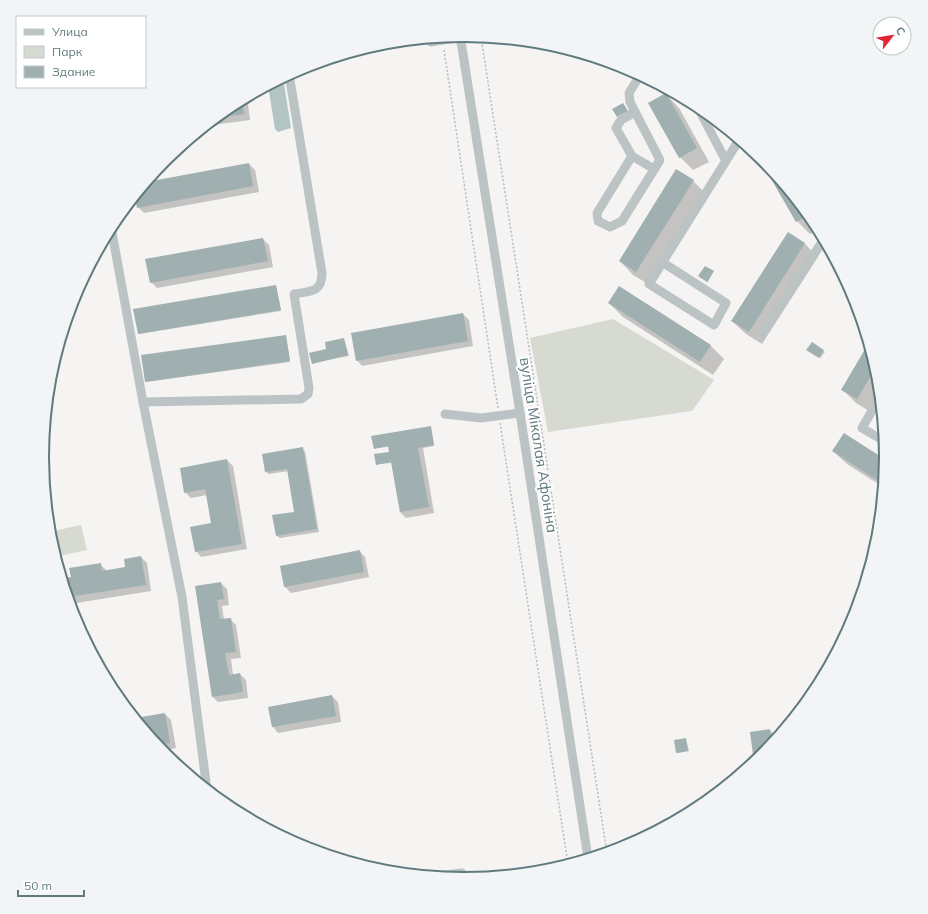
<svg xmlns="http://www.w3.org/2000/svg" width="928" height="914" viewBox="0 0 928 914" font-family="Mulish,sans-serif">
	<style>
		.green { fill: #d7dad1 }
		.water { fill: #b2c4c4 }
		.shadow { fill: #0003 }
		.building { fill: #a0afb0 }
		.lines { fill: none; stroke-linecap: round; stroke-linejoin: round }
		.path { stroke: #b6bbbc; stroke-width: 1.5; stroke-dasharray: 2 2; stroke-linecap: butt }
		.minor { stroke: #bbc3c4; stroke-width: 9 }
		.labels { text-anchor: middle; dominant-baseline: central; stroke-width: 4; stroke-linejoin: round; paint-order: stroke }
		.street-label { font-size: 15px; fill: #607a7d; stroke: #fff }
		.rim { fill: none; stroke: #607a7d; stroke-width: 2 }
	</style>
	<rect width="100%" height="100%" fill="#f5f4f2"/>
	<g class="green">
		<path d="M613 319 714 380 692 411 548 432 530 338Z"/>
		<path d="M81 525 87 550 55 557 49 532Z"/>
	</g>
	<path class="water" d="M283 78 291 128 278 132 275 129 268 85Z"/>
	<g class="shadow">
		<path d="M666 94 679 108 709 162 693 170 680 157Z"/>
		<path d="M247 97 250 120 205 126 230 106Z"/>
		<path d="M249 164 255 170 259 192 144 213 138 207 136 195 145 183Z"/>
		<path d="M767 164 815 223 819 230 810 234 797 221 765 165Z"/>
		<path d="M677 171 693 181 707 195 650 285 633 275 620 261Z"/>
		<path d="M788 233 805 244 818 257 762 344 746 334 732 321Z"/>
		<path d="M263 239 269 245 273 267 157 288 151 282Z"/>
		<path d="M713 272 708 282 700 277Z"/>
		<path d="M276 286 281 311 139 334 135 310Z"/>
		<path d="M609 303 710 345 724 359 713 375 623 317Z"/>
		<path d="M463 314 469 320 473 346 362 366 357 360Z"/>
		<path d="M286 336 290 362 146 382Z"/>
		<path d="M344 339 349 356 312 363 328 349Z"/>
		<path d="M812 343 825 352 820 358 809 351Z"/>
		<path d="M869 345 878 375 880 396 871 412 856 403 843 390Z"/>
		<path d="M431 428 434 446 423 448 434 513 406 518 400 512 392 463 377 464 391 455 389 447 374 448Z"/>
		<path d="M302 449 305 451 319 532 280 538 277 536 296 512 289 471 269 474 266 472Z"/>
		<path d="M833 451 886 461 883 487 847 464Z"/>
		<path d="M227 460 233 466 247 549 201 557 196 551 212 524 207 495 191 498 185 492Z"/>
		<path d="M359 551 365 557 369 577 291 593 285 587 281 566Z"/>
		<path d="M141 557 147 563 151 591 70 604 62 579 72 578 100 564 107 571 126 568Z"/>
		<path d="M221 583 227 589 229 605 222 606 224 620 230 619 236 625 241 658 231 659 233 675 240 674 246 680 248 698 218 702 212 696 196 587Z"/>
		<path d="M332 696 338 702 341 722 278 733 273 727 269 708Z"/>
		<path d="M165 714 171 720 176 748 162 751 136 719Z"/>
		<path d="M770 730 777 738 755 761 751 733Z"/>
		<path d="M686 739 689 751 678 753 677 752Z"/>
	</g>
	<g class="building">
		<path d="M666 93 697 148 679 158 648 103Z"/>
		<path d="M242 99 244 114 215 118 230 106Z"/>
		<path d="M623 103 628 111 617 117 612 109Z"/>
		<path d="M249 163 253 186 137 208 135 196 146 182Z"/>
		<path d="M766 163 808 215 796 222 763 165Z"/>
		<path d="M676 169 694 180 636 272 619 261Z"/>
		<path d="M788 232 805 243 749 332 731 321Z"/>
		<path d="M263 238 268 261 150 283 145 259Z"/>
		<path d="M705 266 714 271 707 282 698 276Z"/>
		<path d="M276 285 281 310 138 334 133 309Z"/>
		<path d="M619 286 711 345 700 362 608 303Z"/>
		<path d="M463 313 468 341 356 361 351 333Z"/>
		<path d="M286 335 290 361 145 382 141 355Z"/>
		<path d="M344 338 348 355 312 364 309 353 326 349 325 342Z"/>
		<path d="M812 342 824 350 819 358 806 350Z"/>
		<path d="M868 344 876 367 857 399 841 390Z"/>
		<path d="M431 426 434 445 418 448 429 507 400 512 391 462 376 465 374 454 389 452 388 446 374 449 371 436Z"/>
		<path d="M844 433 886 460 883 484 832 451Z"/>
		<path d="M303 447 317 529 276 536 272 515 294 512 287 469 265 472 262 454Z"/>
		<path d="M227 459 242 544 195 552 190 527 211 523 205 489 184 493 180 468Z"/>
		<path d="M360 550 364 572 284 587 280 566Z"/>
		<path d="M141 556 146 585 68 597 62 578 71 577 69 568 101 563 102 571 125 567 124 559Z"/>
		<path d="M221 582 224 599 217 600 220 619 231 618 236 652 225 653 229 675 240 673 243 692 212 697 195 586Z"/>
		<path d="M332 695 336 716 272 727 268 707Z"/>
		<path d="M165 713 170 743 157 745 154 736H150L135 718Z"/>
		<path d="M770 729 772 744 754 762 750 732Z"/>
		<path d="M686 738 688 751 676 753 674 740Z"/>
	</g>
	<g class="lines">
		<g class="path">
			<path d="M481 37 607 853"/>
			<path d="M444 50 498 408"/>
			<path d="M500 423 568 864"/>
		</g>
		<g class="minor">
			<path d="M460 35 520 413 588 858"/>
			<path d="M431 42 460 37"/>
			<path d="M697 106 726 161"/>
			<path d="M635 112 621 120 616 128 632 156 654 169"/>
			<path d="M632 156 597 213 598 221 610 227 622 221 660 160 630 102 629 93 640 75"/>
			<path d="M111 227 143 402"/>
			<path d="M662 262 726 303 714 325 649 284 739 140"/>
			<path d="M762 333 824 239"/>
			<path d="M880 397 862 428 884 441"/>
			<path d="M445 414 481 418 520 413"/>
			<path d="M207 790 182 597 143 402 301 399 308 394 309 388 294 294C310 291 322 293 322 273L289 74"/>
			<path d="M438 876 462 873V879"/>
		</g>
	</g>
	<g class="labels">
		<g class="street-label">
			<text transform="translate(539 445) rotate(81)">вуліца Мікалая Афоніна</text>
		</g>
	</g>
	<path d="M0 0H928V914H0ZM49 457a415 415 0 1 1 830 0a415 415 0 1 1-830 0Z" fill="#f2f4f5" fill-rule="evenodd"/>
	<path class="rim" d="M49 457a415 415 0 1 1 830 0a415 415 0 1 1-830 0Z"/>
	<rect x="16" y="16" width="130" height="72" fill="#ffffff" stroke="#bfcacb"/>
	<rect x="24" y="29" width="20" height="6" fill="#bbc3c4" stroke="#bfcacb"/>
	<text x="52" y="36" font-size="12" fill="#607a7d">Улица</text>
	<rect x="24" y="46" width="20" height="12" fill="#d7dad1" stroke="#bfcacb"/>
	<text x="52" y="56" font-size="12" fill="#607a7d">Парк</text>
	<rect x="24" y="66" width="20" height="12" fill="#a0afb0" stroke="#bfcacb"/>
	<text x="52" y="76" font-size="12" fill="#607a7d">Здание</text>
	<g transform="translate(892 36) rotate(59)"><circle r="19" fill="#ffffff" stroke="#bfcacb"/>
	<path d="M0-3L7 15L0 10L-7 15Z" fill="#e32433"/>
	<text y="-6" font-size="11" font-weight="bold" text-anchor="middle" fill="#607a7d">С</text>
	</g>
	<path d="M18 890v6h66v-6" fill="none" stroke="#607a7d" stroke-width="2"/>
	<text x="24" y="890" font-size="12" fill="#607a7d" stroke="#ffffff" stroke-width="3" paint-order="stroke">50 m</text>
</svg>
